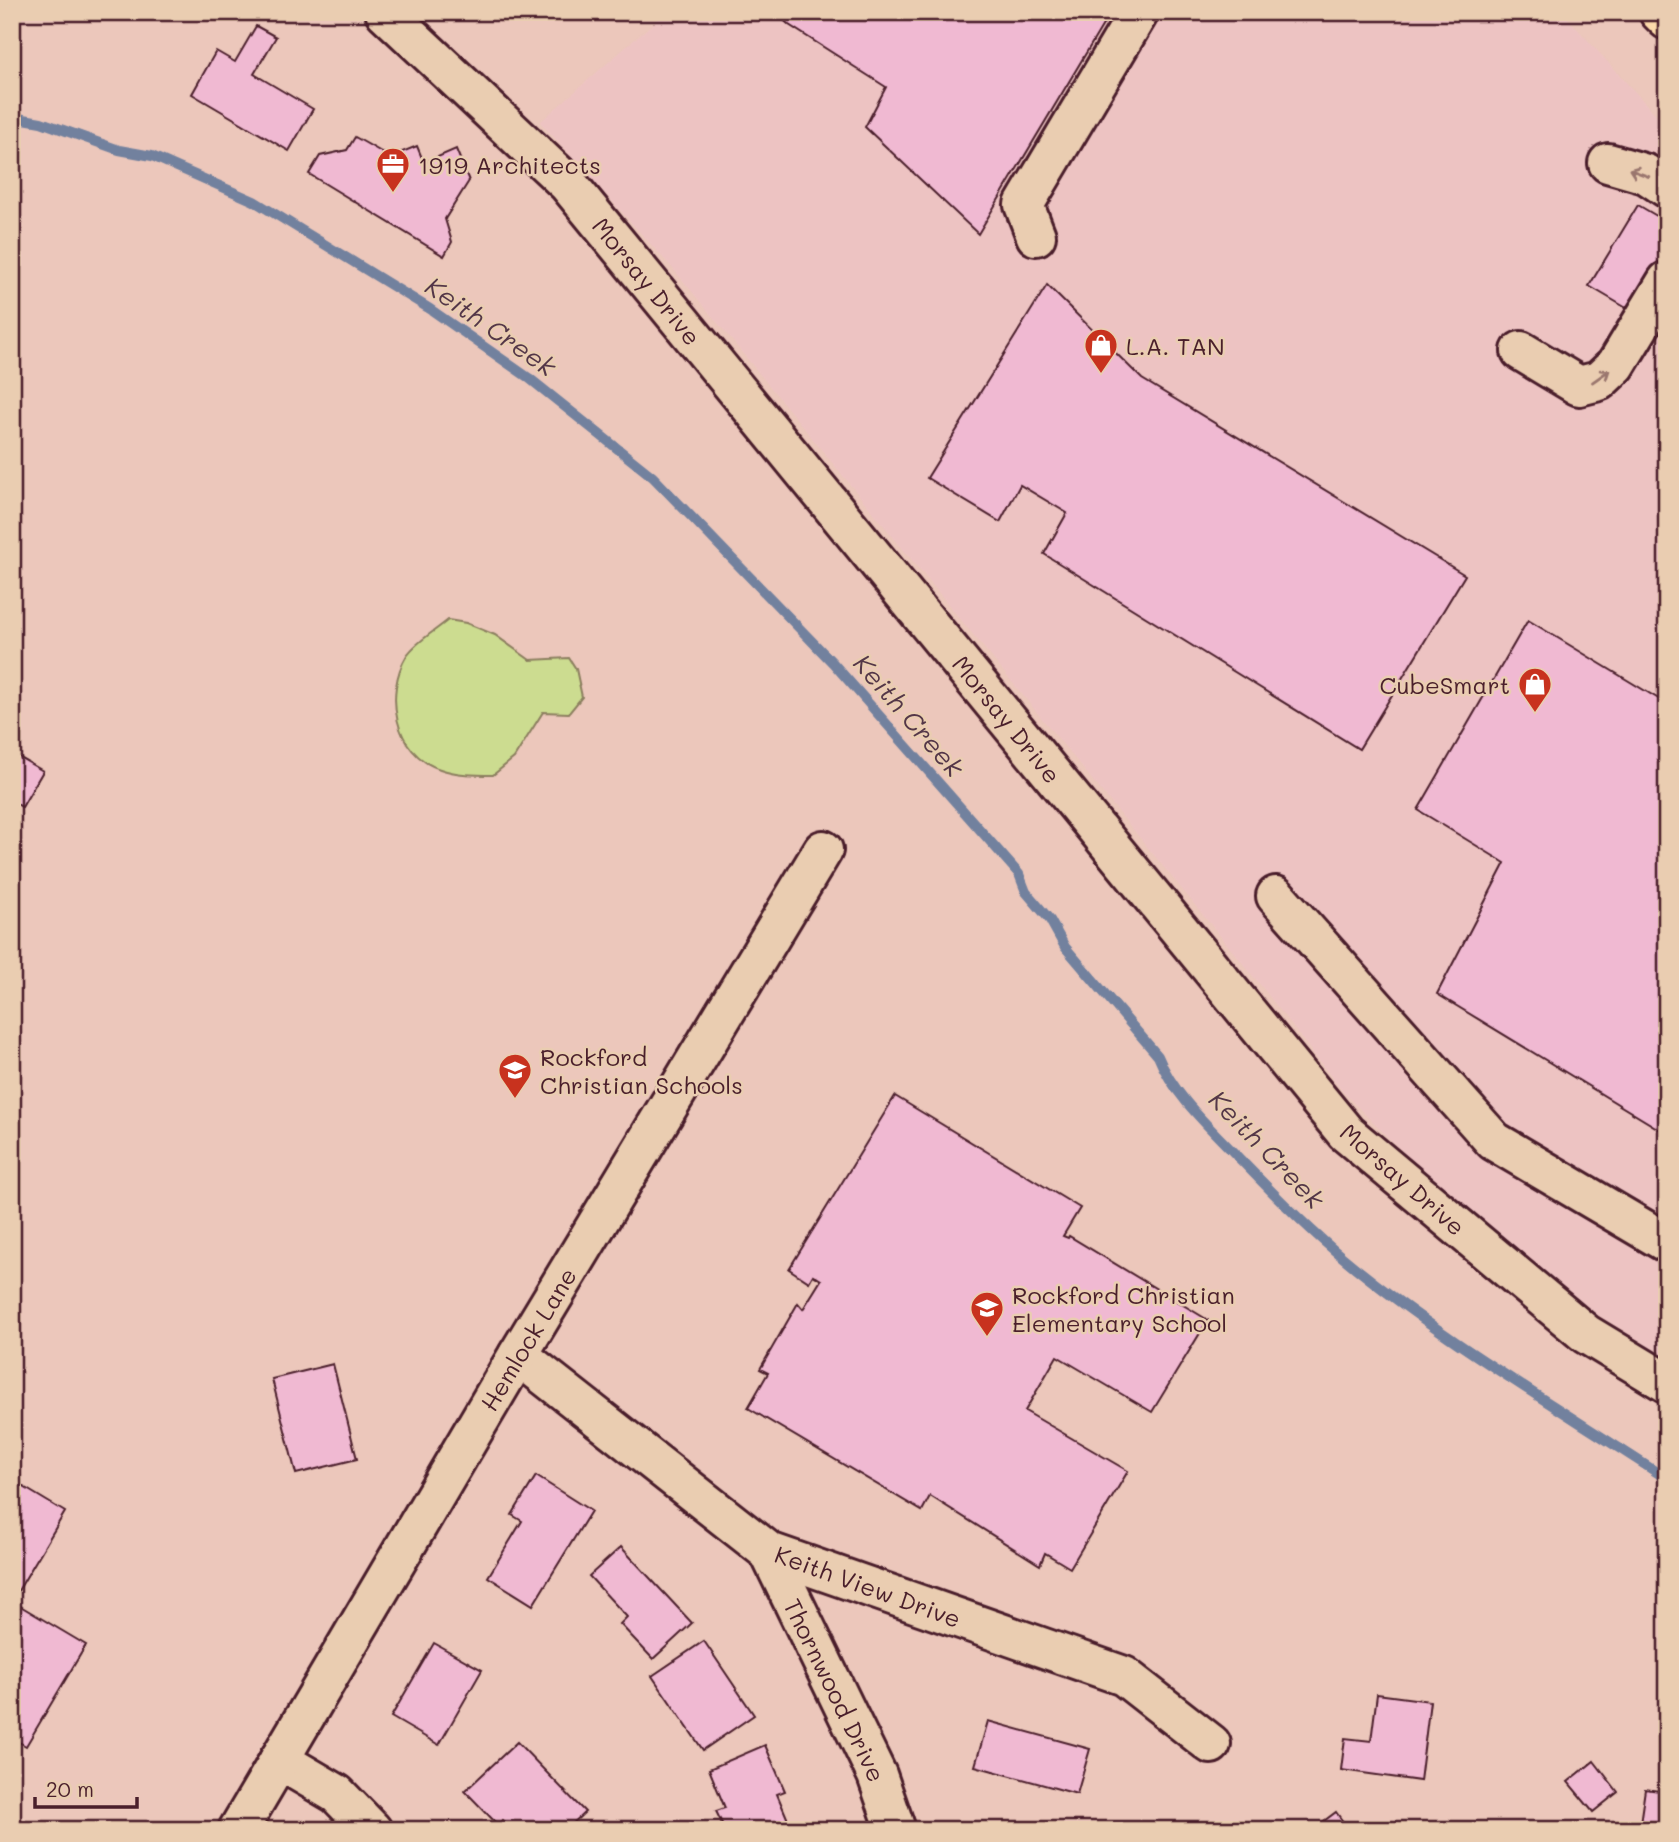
<svg xmlns="http://www.w3.org/2000/svg" width="1679" height="1842" viewBox="0 0 1679 1842" font-family="Mali,sans-serif">
	<style>
		.built { fill: #edc3c2 }
		.green { fill: #ccdc90; stroke: #8b7e5e; stroke-width: 2 }
		.lines { fill: none; stroke-linecap: round; stroke-linejoin: round }
		.stream { stroke: #72819e; stroke-width: 10 }
		.building { fill: #f0b9d2; stroke: #4a1f2b; stroke-width: 2 }
		.minor-casing { stroke: #4a1f2b; stroke-width: 44 }
		.major-casing { stroke: #4a1f2b; stroke-width: 44 }
		.minor { stroke: #eacdb1; stroke-width: 38 }
		.major { stroke: #fedbac; stroke-width: 38 }
		.oneway { stroke: #9a766e }
		.labels { text-anchor: middle; dominant-baseline: central; stroke-width: 5; stroke-linejoin: round; paint-order: stroke }
		.poi-label { font-size: 24px; fill: #4a1f2b; stroke: #eacdb1; text-anchor: start }
		.street-label { font-size: 24px; fill: #4a1f2b; stroke: #eacdb1 }
		.water-label { font-size: 26px; font-style: italic; fill: #543748; stroke: #eacdb1 }
	</style>
	<rect width="100%" height="100%" fill="#ecc7bb"/>
	<filter id="ink" filterUnits="userSpaceOnUse"><feTurbulence type="fractalNoise" baseFrequency=".0143" numOctaves="2"/><feDisplacementMap in="SourceGraphic" scale="14" xChannelSelector="R" yChannelSelector="G"/><feConvolveMatrix kernelMatrix="1 2 1 2 8 2 1 2 1" color-interpolation-filters="sRGB"/></filter>
	<g filter="url(#ink)">
		<path class="built" d="M666 12H1562L1667 127V1358L1596 1314 1531 1267 1430 1180 1342 1091 1262 987 675 271 540 122Z"/>
		<path class="green" d="M448 620 466 623 495 635 530 660 569 658 576 669 582 697 569 713 543 712 514 758 493 775C476 775 456 775 440 769 394 754 384 693 407 655 417 641 435 631 448 620Z"/>
		<g class="lines">
			<path class="stream" d="M12 117 41 122 119 150 152 156 254 201 430 309 529 378 653 477 833 663 1019 874 1026 892 1050 920 1065 947 1158 1056C1173 1094 1208 1126 1236 1155 1268 1188 1300 1221 1335 1251 1437 1337 1556 1406 1667 1479"/>
		</g>
		<g class="building">
			<path d="M775 12H1109L1110 13 978 234 865 127 886 87 789 25Z"/>
			<path d="M256 26 276 37 254 74 313 109 289 151 192 94 216 51 235 62Z"/>
			<path d="M355 137 390 157 417 146 424 163 456 149 469 181 445 219 452 242 444 256 309 174 320 156 347 150Z"/>
			<path d="M1638 205 1667 222V272L1640 316 1589 286Z"/>
			<path d="M1047 285 1142 379 1465 575 1359 749 1044 554 1067 513 1020 485 1000 522 927 478Z"/>
			<path d="M1528 620 1667 704V1134L1437 994 1505 863 1418 810Z"/>
			<path d="M12 753 43 771 22 807 12 801Z"/>
			<path d="M895 1096 1080 1208 1063 1236 1068 1238 1069 1236 1208 1320 1152 1412 1057 1356 1025 1411 1128 1471 1070 1568 1045 1553 1040 1565 930 1496 922 1511 748 1408 768 1373 760 1369 798 1303 803 1309 821 1280 813 1275 809 1282 789 1269Z"/>
			<path d="M333 1364 357 1459 296 1474 272 1379Z"/>
			<path d="M536 1476 591 1511 533 1605 488 1577 522 1521 512 1515Z"/>
			<path d="M12 1480 65 1512 12 1601 86 1645 26 1746 12 1738Z"/>
			<path d="M621 1547 692 1623 653 1659 620 1624 627 1617 589 1576Z"/>
			<path d="M704 1641 754 1715 703 1750 652 1676Z"/>
			<path d="M434 1643 482 1670 439 1745 391 1717Z"/>
			<path d="M1377 1694 1430 1701 1420 1781 1341 1770 1345 1738 1371 1741Z"/>
			<path d="M988 1721 1090 1749 1077 1794 975 1766Z"/>
			<path d="M517 1742 585 1812 566 1830H512L502 1820 498 1825 465 1791Z"/>
			<path d="M765 1745 785 1791 777 1794 788 1820 766 1830H725L716 1811 725 1808 709 1769Z"/>
			<path d="M1594 1761 1618 1792 1593 1812 1568 1782Z"/>
			<path d="M1645 1789 1667 1792V1830H1639Z"/>
			<path d="M1336 1812 1349 1830H1312Z"/>
		</g>
		<g class="lines">
			<defs>
				<g id="minor">
					<path d="M385 12 568 184 1346 1133 1586 1334 1667 1383"/>
					<path d="M1608 163 1646 174 1667 188"/>
					<path d="M1036 236 1024 205 1139 12"/>
					<path d="M1521 351 1579 386 1599 381 1616 365 1667 281"/>
					<path d="M1276 896 1494 1141 1667 1243"/>
					<path d="M518 1355 769 1552 1124 1676 1211 1744"/>
					<path d="M769 1552 877 1775 896 1830"/>
					<path d="M279 1760 337 1794 372 1830"/>
					<path d="M238 1830 518 1355 823 850"/>
				</g>
				<path id="major" d="M1659 12 1667 20"/>
			</defs>
			<use href="#minor" class="minor-casing"/>
			<use href="#major" class="major-casing"/>
			<use href="#minor" class="minor"/>
			<use href="#major" class="major"/>
		</g>
		<defs><path id="oneway-shaft" d="M-6 0H5M1.5-3L5.5 0L1.5 3" fill="none" stroke-width="1.6" stroke-linecap="round" stroke-linejoin="round" transform="scale(1.75)"/></defs>
		<g class="oneway">
			<use href="#oneway-shaft" transform="translate(1639 173) rotate(-160)"/>
			<use href="#oneway-shaft" transform="translate(1601 376) rotate(-35)"/>
		</g>
	</g>
	<defs>
		<symbol id="office-pin" viewBox="-11 -11 22 30"><path d="M0 17L-7.5 6A9.5 9.5 0 1 1 7.5 6Z" fill="#c8321e" stroke="#eacdb1"/><path d="M-6-3h4V-5.5h4V-3h4V5H-6ZM-1-4.5V-3h2v-1.5ZM-6 0V1H6V0Z" fill="#fff"/></symbol>
		<symbol id="shop-pin" viewBox="-11 -11 22 30"><path d="M0 17L-7.5 6A9.5 9.5 0 1 1 7.5 6Z" fill="#c8321e" stroke="#eacdb1"/><path d="M-5-2.5h2.3a2.7 3.5 0 0 1 5.4 0H5L5.5 6h-11ZM-1.5-2.5h3a1.5 2.3 0 0 0-3 0Z" fill="#fff"/></symbol>
		<symbol id="school-pin" viewBox="-11 -11 22 30"><path d="M0 17L-7.5 6A9.5 9.5 0 1 1 7.5 6Z" fill="#c8321e" stroke="#eacdb1"/><path d="M0-5L7-2L0 1L-7-2ZM-4 1L0 2.5L4 1V4Q0 6-4 4Z" fill="#fff"/></symbol>
	</defs>
	<g fill-rule="evenodd">
		<use href="#office-pin" x="374" y="145" width="38" height="52"/>
		<use href="#shop-pin" x="1082" y="326" width="38" height="52"/>
		<use href="#shop-pin" x="1516" y="665" width="38" height="52"/>
		<use href="#school-pin" x="496" y="1051" width="38" height="52"/>
		<use href="#school-pin" x="968" y="1289" width="38" height="52"/>
	</g>
	<g class="labels">
		<g class="poi-label">
			<text x="418" y="164">1919 Architects</text>
			<text x="1126" y="345">L.A. TAN</text>
			<text x="1510" y="684" text-anchor="end">CubeSmart</text>
			<text x="540" y="1056">Rockford<tspan x="540" dy="28">Christian Schools</tspan></text>
			<text x="1012" y="1294">Rockford Christian<tspan x="1012" dy="28">Elementary School</tspan></text>
		</g>
		<g class="street-label">
			<text transform="translate(647 281) rotate(51)">Morsay Drive</text>
			<text transform="translate(1007 719) rotate(51)">Morsay Drive</text>
			<text transform="translate(1403 1179) rotate(41)">Morsay Drive</text>
			<text transform="translate(528 1339) rotate(-59)">Hemlock Lane</text>
			<text transform="translate(868 1586) rotate(20)">Keith View Drive</text>
			<text transform="translate(835 1690) rotate(64)">Thornwood Drive</text>
		</g>
		<g class="water-label">
			<text transform="translate(491 326) rotate(35)">Keith Creek</text>
			<text transform="translate(909 715) rotate(49)">Keith Creek</text>
			<text transform="translate(1267 1149) rotate(46)">Keith Creek</text>
		</g>
	</g>
	<rect width="1679" height="1842" fill="none" stroke="#eacdb1" stroke-width="42"/>
	<rect x="21" y="21" width="1637" height="1800" fill="none" stroke="#4a1f2b" stroke-width="2.5" filter="url(#ink)"/>
	<path d="M35 1797v10h102v-10" fill="none" stroke="#4a1f2b" stroke-width="3.5"/>
	<text x="46" y="1797" font-size="21" fill="#4a1f2b" stroke="#eacdb1" stroke-width="5" paint-order="stroke">20 m</text>
</svg>
